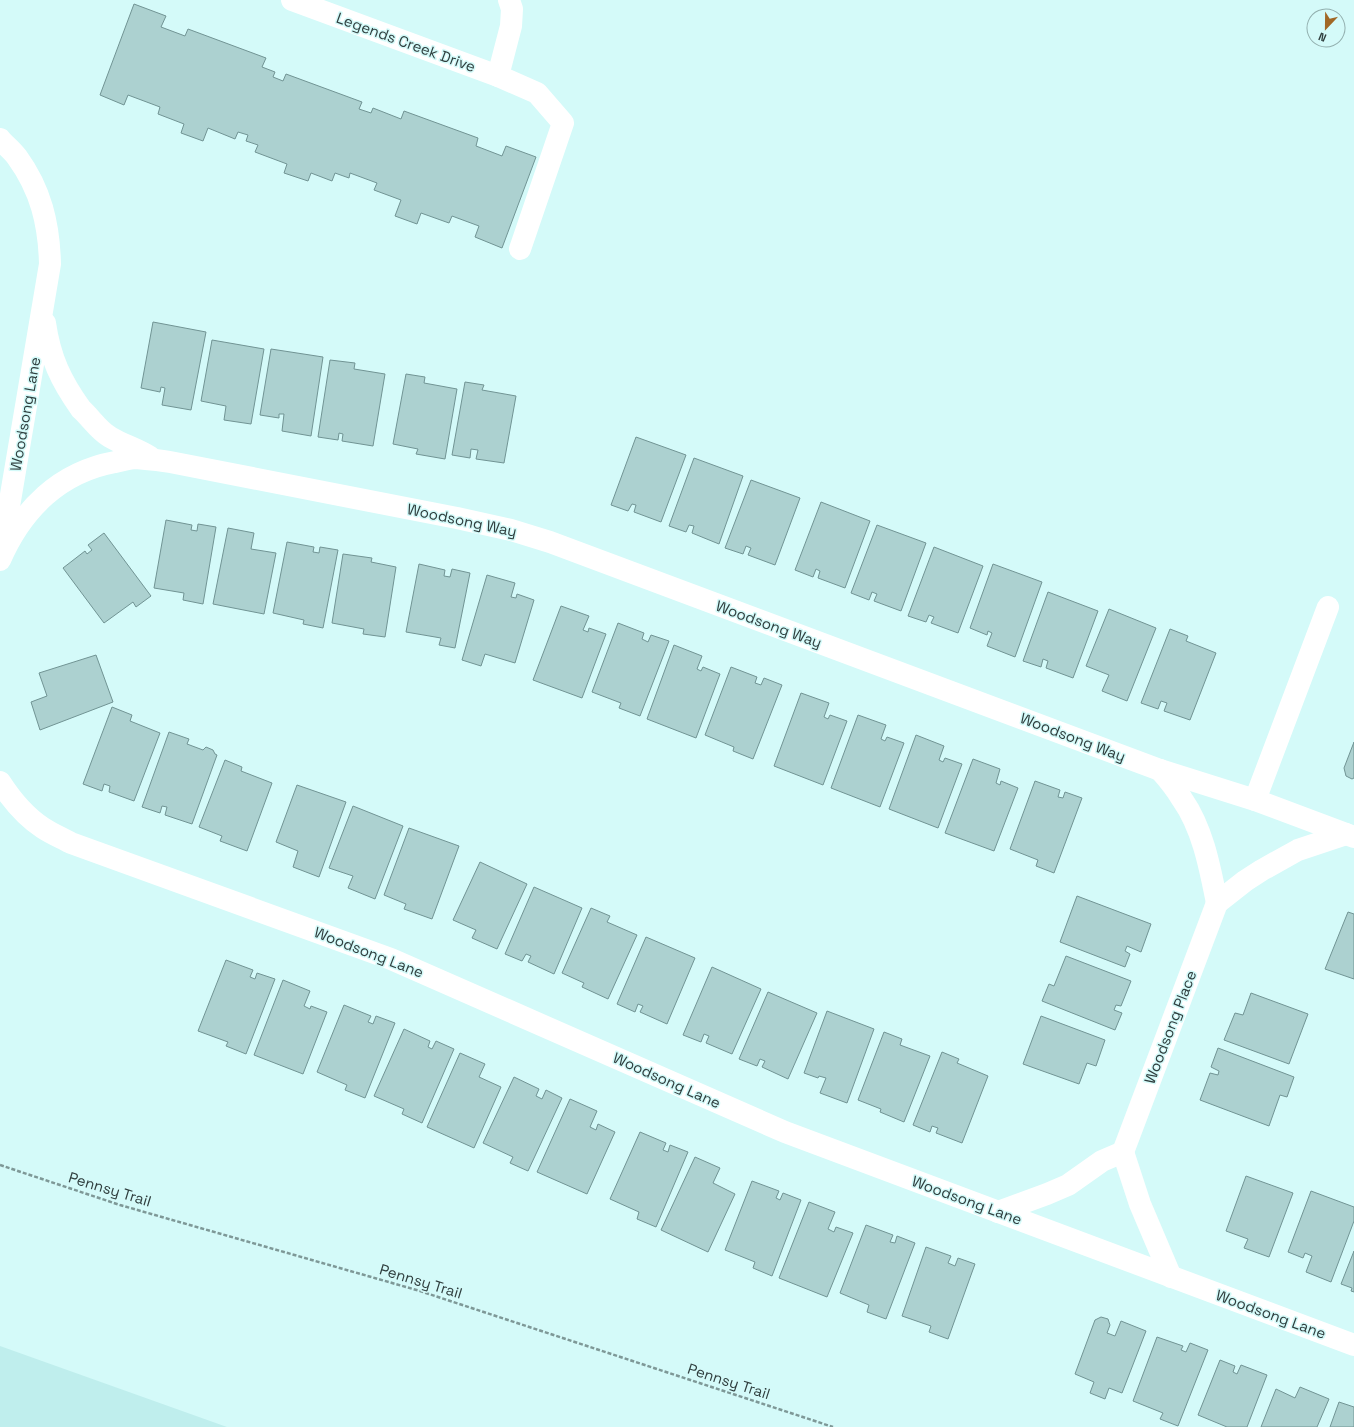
<svg xmlns="http://www.w3.org/2000/svg" width="1354" height="1427" viewBox="0 0 1354 1427" font-family="'Space Grotesk',sans-serif">
	<style>
		.built { fill: #bfeeed }
		.building { fill: #acd1d0; stroke: #719494 }
		.lines { fill: none; stroke-linecap: round; stroke-linejoin: round }
		.path { stroke: #7e9897; stroke-width: 2.5; stroke-dasharray: 4 2; stroke-linecap: butt }
		.minor { stroke: #fff; stroke-width: 22 }
		.labels { text-anchor: middle; dominant-baseline: central; stroke-width: 3; stroke-linejoin: round; paint-order: stroke }
		.street-label { font-size: 15px; fill: #2f3e3e; stroke: #d4faf9 }
	</style>
	<rect width="100%" height="100%" fill="#d4faf9"/>
	<path class="built" d="M0 1346 227 1427H0Z"/>
	<g class="building">
		<path d="M134 4 166 16 161 27 185 36 188 29 266 58 262 67 275 72 273 77 283 81 286 74 362 102 359 109 371 113 373 108 401 119 404 111 478 138 476 146 502 156 506 146 536 157 502 248 475 237 479 226 452 216 449 223 421 213 417 224 395 216 401 200 374 190 377 183 350 173 349 178 335 173 332 181 311 173 308 181 284 173 287 164 255 152 258 145 246 141 248 135 238 132 235 139 208 128 203 141 181 133 184 124 158 114 160 107 128 95 124 105 100 95Z"/>
		<path d="M153 322 206 332 191 410 162 405 165 388 161 387 160 392 141 388Z"/>
		<path d="M212 340 264 349 251 424 224 420 226 406 201 401Z"/>
		<path d="M271 349 323 357 311 436 282 431 284 414H279V418L260 415Z"/>
		<path d="M330 360 355 363 354 369 385 374 373 446 342 441 343 434 339 433 338 440 318 437Z"/>
		<path d="M406 374 425 377 424 383 457 389 445 459 416 454 418 449 393 444Z"/>
		<path d="M465 382 484 385 482 390 516 396 504 463 476 459 478 450 471 449 470 458 452 455Z"/>
		<path d="M636 437 686 455 661 522 634 512 636 505 632 504 628 511 611 505Z"/>
		<path d="M694 458 743 476 719 544 692 533 694 526 689 525 686 532 669 526Z"/>
		<path d="M751 480 800 498 775 565 748 555 751 548 746 546 743 554 725 548Z"/>
		<path d="M821 502 870 521 845 588 818 578 820 571 816 569 813 577 795 570Z"/>
		<path d="M166 520 192 525 191 530 197 531 198 524 216 527 203 604 183 600 184 593 154 588Z"/>
		<path d="M877 525 926 543 901 611 874 601 877 594 872 592 869 600 851 593Z"/>
		<path d="M228 528 254 533 251 549 276 553 264 614 213 604Z"/>
		<path d="M104 533 151 596 136 607 133 602 104 623 63 568 85 551 87 554 92 550 88 545Z"/>
		<path d="M287 542 314 547 313 552 319 553 320 547 338 550 323 628 303 624 304 620 273 613Z"/>
		<path d="M934 547 983 566 958 633 931 623 934 617 929 615 926 622 908 616Z"/>
		<path d="M343 554 372 558 371 562 396 567 385 637 363 634 364 629 332 623Z"/>
		<path d="M419 564 445 570 444 576 450 577 452 569 470 573 455 648 439 645 441 638 406 632Z"/>
		<path d="M993 564 1042 582 1015 657 987 646 992 633 988 631 987 635 970 628Z"/>
		<path d="M487 575 515 583 511 597 516 598 517 594 534 600 515 663 485 654 481 666 462 660Z"/>
		<path d="M1048 592 1098 611 1073 678 1046 668 1048 661 1043 659 1041 667 1023 661Z"/>
		<path d="M561 606 589 616 583 630 588 632 589 628 606 634 582 698 533 680Z"/>
		<path d="M1109 609 1156 628 1127 701 1102 691 1109 675 1086 666Z"/>
		<path d="M618 623 644 633 642 639 648 642 651 635 669 641 640 716 619 708 621 703 592 692Z"/>
		<path d="M1170 629 1188 636 1186 641 1216 653 1190 720 1164 711 1167 703 1161 701 1158 709 1141 703Z"/>
		<path d="M674 645 702 656 697 669 701 671 703 667 720 674 696 738 647 719Z"/>
		<path d="M96 655 113 702 40 730 31 702 47 696 39 673Z"/>
		<path d="M731 667 757 677 755 683 761 685 764 678 782 685 753 759 733 751 734 747 705 735Z"/>
		<path d="M801 693 829 703 824 717 828 719 830 715 847 721 823 785 774 766Z"/>
		<path d="M112 707 132 715 130 721 160 733 134 801 109 792 110 786 104 784 102 791 83 784Z"/>
		<path d="M858 715 886 725 881 739 885 741 887 737 904 743 880 807 831 788Z"/>
		<path d="M169 732 189 739 187 744 203 750 206 747 213 750 215 754 217 755 192 824 165 815 167 807 162 806 160 813 142 807Z"/>
		<path d="M916 735 944 746 939 760 943 762 945 758 962 764 938 828 889 809Z"/>
		<path d="M1354 742V778L1352 779 1346 776 1344 768Z"/>
		<path d="M973 759 1000 769 996 783 1000 785 1001 781 1018 788 994 851 945 833Z"/>
		<path d="M225 760 242 767 241 771 272 783 247 851 220 841 222 836 199 827Z"/>
		<path d="M1035 781 1060 790 1058 797 1063 798 1065 792 1082 798 1054 873 1036 866 1038 860 1010 849Z"/>
		<path d="M297 785 346 802 319 877 293 867 298 851 276 842Z"/>
		<path d="M353 806 403 826 375 899 348 888 353 876 329 868Z"/>
		<path d="M409 828 459 846 432 919 404 909 406 904 384 895Z"/>
		<path d="M480 862 527 884 497 949 472 938 476 930 453 920Z"/>
		<path d="M534 887 582 908 554 974 528 962 531 956 526 954 522 961 505 954Z"/>
		<path d="M1077 896 1151 924 1141 952 1127 946 1125 951 1130 954 1125 967 1060 942Z"/>
		<path d="M591 908 610 916 607 922 637 935 608 999 582 987 584 983 562 973Z"/>
		<path d="M1348 912 1354 914V979L1325 969Z"/>
		<path d="M646 937 695 958 667 1024 640 1012 643 1006 638 1004 635 1012 617 1004Z"/>
		<path d="M1066 956 1131 981 1121 1006 1116 1005 1114 1010 1122 1013 1115 1030 1042 1001 1049 984 1054 986Z"/>
		<path d="M226 960 253 970 250 977 255 979 257 973 275 979 246 1054 226 1046 228 1042 198 1031Z"/>
		<path d="M712 967 761 989 732 1054 706 1043 709 1036 704 1034 701 1042 683 1035Z"/>
		<path d="M283 980 310 991 304 1006 310 1009 311 1006 327 1012 303 1074 254 1055Z"/>
		<path d="M768 992 817 1013 788 1079 762 1067 765 1061 760 1059 757 1066 739 1059Z"/>
		<path d="M1251 993 1308 1014 1289 1064 1224 1040 1235 1013 1243 1015Z"/>
		<path d="M344 1005 371 1016 368 1022 373 1024 376 1016 395 1023 365 1098 345 1090 347 1085 317 1072Z"/>
		<path d="M827 1011 874 1029 847 1103 820 1093 826 1078 819 1076 818 1078 804 1073Z"/>
		<path d="M1041 1016 1105 1040 1096 1066 1087 1063 1079 1084 1023 1064Z"/>
		<path d="M404 1029 430 1041 428 1047 432 1049 436 1041 454 1049 422 1123 402 1114 404 1109 374 1096Z"/>
		<path d="M884 1032 902 1039 900 1045 930 1056 904 1122 880 1112 881 1109 858 1100Z"/>
		<path d="M1218 1048 1294 1077 1287 1097 1280 1095 1269 1126 1200 1100 1210 1073 1218 1075 1219 1071 1211 1067Z"/>
		<path d="M942 1052 959 1059 957 1063 988 1076 962 1143 936 1133 938 1128 932 1126 930 1132 913 1125Z"/>
		<path d="M460 1053 485 1064 479 1077 501 1087 474 1148 427 1127Z"/>
		<path d="M514 1077 539 1089 536 1096 542 1099 546 1090 562 1098 528 1171 510 1163 513 1157 483 1143Z"/>
		<path d="M570 1099 597 1111 590 1127 596 1130 598 1124 615 1132 587 1194 537 1172Z"/>
		<path d="M640 1132 666 1143 663 1150 668 1152 670 1145 688 1152 656 1227 637 1219 639 1212 610 1199Z"/>
		<path d="M695 1157 720 1168 713 1183 735 1194 708 1252 661 1230Z"/>
		<path d="M1246 1176 1293 1193 1269 1257 1244 1248 1248 1239 1226 1231Z"/>
		<path d="M752 1181 779 1191 776 1198 780 1200 783 1193 801 1200 772 1276 753 1268 755 1262 725 1250Z"/>
		<path d="M1311 1191 1354 1207V1221L1331 1282 1306 1272 1312 1256 1305 1253 1303 1258 1288 1252Z"/>
		<path d="M809 1202 835 1212 828 1229 834 1232 836 1227 853 1233 827 1297 779 1278Z"/>
		<path d="M866 1225 893 1235 890 1242 895 1243 897 1236 915 1243 886 1319 867 1312 869 1305 840 1293Z"/>
		<path d="M926 1247 951 1256 948 1263 955 1266 958 1258 975 1264 948 1339 929 1332 931 1326 902 1316Z"/>
		<path d="M1354 1251V1292L1351 1291 1352 1288 1341 1284Z"/>
		<path d="M1101 1317 1108 1319 1110 1325 1107 1333 1115 1336 1121 1321 1146 1331 1122 1393 1109 1388 1105 1399 1090 1393 1094 1382 1075 1374 1095 1320Z"/>
		<path d="M1157 1337 1183 1346 1181 1350 1186 1352 1190 1343 1208 1350 1178 1426 1160 1419 1163 1413 1133 1401Z"/>
		<path d="M1220 1360 1235 1366 1233 1372 1237 1374 1241 1365 1267 1375 1247 1427H1227L1198 1415Z"/>
		<path d="M1300 1387 1329 1399 1317 1427H1261L1276 1389 1295 1398Z"/>
		<path d="M1339 1402 1354 1407V1427H1330Z"/>
	</g>
	<g class="lines">
		<path class="path" d="M0 1165 120 1205 420 1291 833 1427"/>
		<g class="minor">
			<path d="M292 0 498 76 537 93 563 123 520 249"/>
			<path d="M498 76 511 26 512 9 509 0"/>
			<path d="M0 139C5 145 12 150 17 157 41 190 49 224 50 264L3 542"/>
			<path d="M45 323C50 358 61 381 81 409 91 418 98 430 110 437 123 445 138 449 150 457"/>
			<path d="M0 560C22 509 60 472 115 462 122 461 129 458 136 458 147 459 159 460 170 462L457 518 511 530 550 542 1160 770 1255 800 1354 837"/>
			<path d="M1160 770C1168 779 1176 789 1182 799 1203 829 1210 868 1217 903"/>
			<path d="M0 782C11 799 26 817 43 828 52 834 62 838 71 843L391 959 785 1132 1354 1345"/>
			<path d="M1255 800 1328 607"/>
			<path d="M1217 903 1245 881 1262 870 1298 850 1346 834"/>
			<path d="M1123 1152 1217 903"/>
			<path d="M1123 1152 1140 1204 1171 1277"/>
			<path d="M998 1212 1047 1194 1068 1185 1102 1161 1123 1152"/>
		</g>
	</g>
	<g class="labels">
		<g class="street-label">
			<text transform="translate(406 42) rotate(20)">Legends Creek Drive</text>
			<text transform="translate(25 414) rotate(-80)">Woodsong Lane</text>
			<text transform="translate(462 520) rotate(12)">Woodsong Way</text>
			<text transform="translate(769 624) rotate(20)">Woodsong Way</text>
			<text transform="translate(1073 737) rotate(21)">Woodsong Way</text>
			<text transform="translate(369 952) rotate(21)">Woodsong Lane</text>
			<text transform="translate(1170 1027) rotate(-69)">Woodsong Place</text>
			<text transform="translate(667 1080) rotate(24)">Woodsong Lane</text>
			<text transform="translate(110 1189) rotate(17)">Pennsy Trail</text>
			<text transform="translate(967 1200) rotate(20)">Woodsong Lane</text>
			<text transform="translate(421 1281) rotate(17)">Pennsy Trail</text>
			<text transform="translate(1271 1314) rotate(20)">Woodsong Lane</text>
			<text transform="translate(729 1381) rotate(18)">Pennsy Trail</text>
		</g>
	</g>
	<g transform="translate(1326 28) rotate(202)"><circle r="19" fill="#d4faf9" stroke="#92afae"/>
	<path d="M0-3L7 15L0 10L-7 15Z" fill="#a16826"/>
	<text y="-6" font-size="11" font-weight="bold" text-anchor="middle" fill="#2f3e3e">N</text>
	</g>
</svg>
